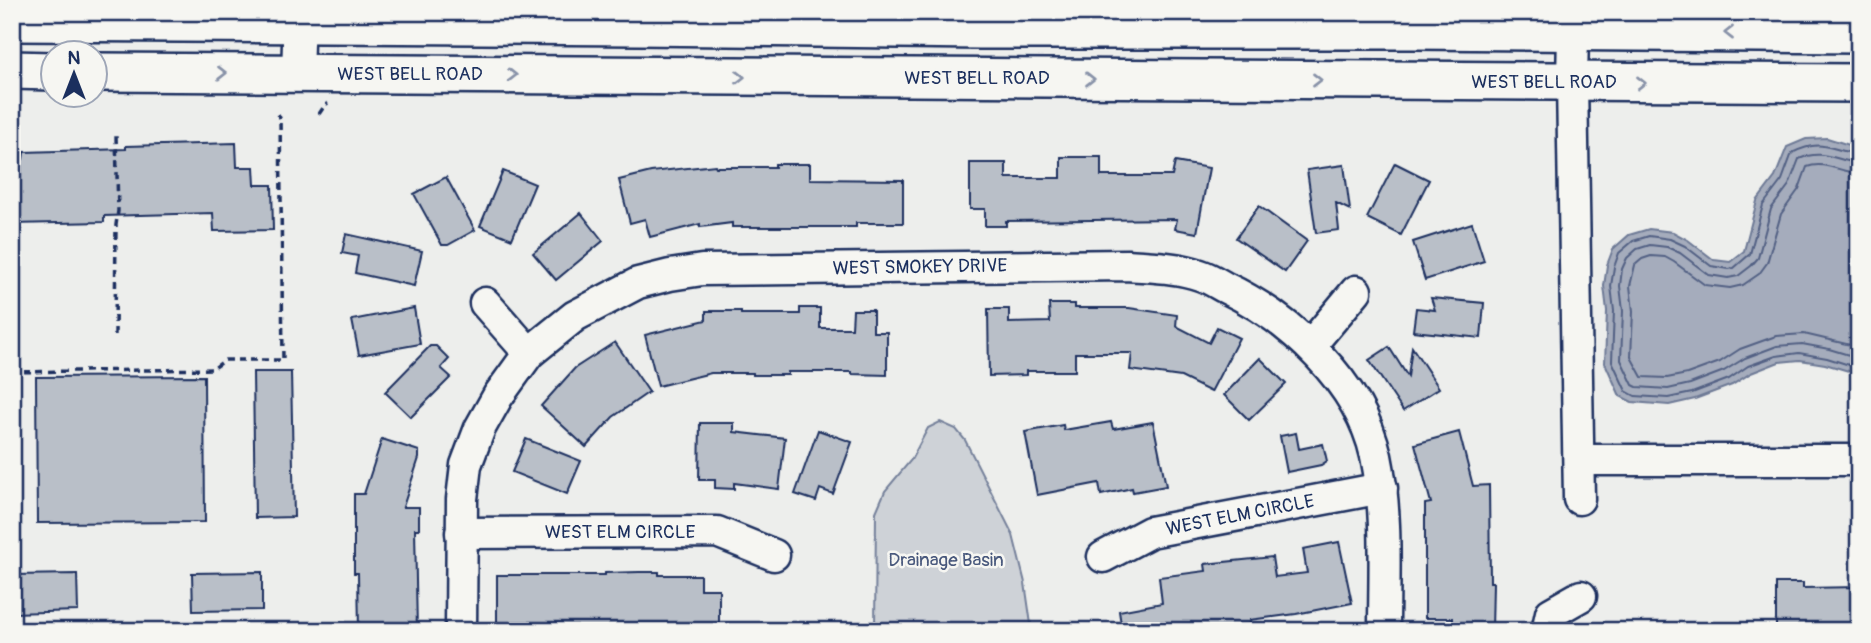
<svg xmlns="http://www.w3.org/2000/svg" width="1871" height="643" viewBox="0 0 1871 643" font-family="Pangolin,sans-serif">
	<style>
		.green { fill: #ced2d7; stroke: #74809a; stroke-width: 2 }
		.water { fill: #a5acbc; stroke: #6e7a96; stroke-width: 2 }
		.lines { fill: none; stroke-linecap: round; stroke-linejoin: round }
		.shore { stroke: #526184; stroke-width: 2 }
		.building { fill: #b9bfc8; stroke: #1b2f5e; stroke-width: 2 }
		.minor-casing { stroke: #1b2f5e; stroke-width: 35 }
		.major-casing { stroke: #1b2f5e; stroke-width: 42 }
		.path { stroke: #1b2f5e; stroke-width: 3.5; stroke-dasharray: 7 5; stroke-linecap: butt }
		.minor { stroke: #f6f6f2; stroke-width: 30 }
		.major { stroke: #f6f6f2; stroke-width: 37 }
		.oneway { stroke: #8892a8 }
		.labels { text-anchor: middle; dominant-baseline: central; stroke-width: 5; stroke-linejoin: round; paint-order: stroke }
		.street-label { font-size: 19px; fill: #1b2f5e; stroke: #f6f6f2 }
		.park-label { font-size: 19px; fill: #48587c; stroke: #f6f6f2 }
	</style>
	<rect width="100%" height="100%" fill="#edeeec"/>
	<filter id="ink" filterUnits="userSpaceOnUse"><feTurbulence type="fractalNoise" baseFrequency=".0143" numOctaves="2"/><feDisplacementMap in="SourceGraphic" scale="14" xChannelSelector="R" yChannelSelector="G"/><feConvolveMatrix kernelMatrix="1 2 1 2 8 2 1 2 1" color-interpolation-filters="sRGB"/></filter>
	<g filter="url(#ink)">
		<path class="green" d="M940 422 956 429 965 440 1013 535 1025 583 1032 631H875L876 512 885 491 911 460 928 428Z"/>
		<path class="water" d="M1827 138 1859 148V376L1852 372 1825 364 1800 360 1779 362 1751 373 1732 385 1695 399 1669 405 1632 402 1620 396 1605 363 1607 311 1604 286 1607 265 1613 249 1629 235 1649 229 1673 232 1688 240 1714 260 1730 262 1744 251 1757 201 1775 177 1787 147 1806 139Z"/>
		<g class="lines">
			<g class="shore">
				<path d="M1859 154C1830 151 1824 137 1792 153L1782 180 1763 205 1750 254 1734 268 1729 269 1711 266 1685 246 1670 239 1649 236 1633 241 1619 253 1614 267 1611 286 1614 311 1612 361 1626 391 1635 396 1668 398 1692 393 1729 379 1748 366 1776 356 1799 353 1827 358 1859 368"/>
				<path d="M1859 163C1836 161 1823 148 1799 159L1789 185 1771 209 1758 258 1751 266 1738 276 1728 278 1709 275 1680 253 1667 247 1650 245 1637 249 1627 258 1622 269 1620 286 1623 311 1621 360 1633 385 1637 387 1668 389 1690 384 1724 371 1745 358 1777 346 1802 344 1829 349 1859 358"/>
				<path d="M1859 173C1841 173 1825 160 1807 167L1799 189 1781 214 1767 263 1759 274 1743 285 1730 288 1705 285 1674 262 1665 257 1651 256 1642 259 1635 265 1630 286 1633 311 1631 357 1642 377 1667 378 1687 374 1720 362 1740 349 1776 336 1804 334 1859 347"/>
			</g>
		</g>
		<g class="building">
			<path d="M236 143 237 167H254L255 185H272L273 230 214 231 213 213 104 216V222L12 224V160L23 159 24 152 126 149V146Z"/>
			<path d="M1061 157H1101V176H1172L1175 162 1209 168 1197 233 1175 229 1177 219 1006 221V226H985V209H970V163H1006V178H1061Z"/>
			<path d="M1395 163 1429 180 1401 235 1367 218Z"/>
			<path d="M775 164H810V179L903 180V223H856V227H732V223L700 227V224L650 237 645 219 630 223 619 180 651 172 715 165 716 167H775Z"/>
			<path d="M1344 165 1350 210 1336 203 1339 230 1316 233 1307 170Z"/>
			<path d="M503 171 535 184 512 239 480 226Z"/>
			<path d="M446 177 475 230 448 245H442L414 194Z"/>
			<path d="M1259 206 1307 241 1285 272 1236 238Z"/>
			<path d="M581 213 603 241 556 280 533 253Z"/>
			<path d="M1472 223 1484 261 1425 280 1413 242Z"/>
			<path d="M346 234 422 251 414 286 355 273 358 256 342 253Z"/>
			<path d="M1431 298 1484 303 1481 338 1413 331 1416 308 1435 310Z"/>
			<path d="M1049 304H1075V308H1129L1177 315 1176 326 1209 343 1217 327 1239 338 1211 392 1181 377 1130 370 1132 353H1075V371H1026V375L989 376 988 309H1009V323L1050 322Z"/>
			<path d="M414 308 420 344 359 355 352 320Z"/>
			<path d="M800 308H820V328H852L853 310H873V332H887V375L852 374V372H788V375H753V373H711L658 386 645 335 706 320V311H741V314H800Z"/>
			<path d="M615 342 649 392 613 417 586 447 541 406 575 368Z"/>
			<path d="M430 346H436L449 359 441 368 451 377 411 417 385 392Z"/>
			<path d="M1389 347 1408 377 1412 347 1439 388 1403 411 1369 360Z"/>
			<path d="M1260 358 1286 384 1249 420 1224 395Z"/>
			<path d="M253 372H291L294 517 255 518Z"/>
			<path d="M204 376 205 522 37 523 36 377Z"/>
			<path d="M1111 422 1113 429 1153 422 1166 486 1133 492 1132 488 1101 495 1099 483 1037 495 1025 432 1063 425 1064 430Z"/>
			<path d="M700 423H734V432L785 438 779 489 734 483V489L715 488V480H699Z"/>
			<path d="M818 430 852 442 833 494 820 489 816 501 795 494Z"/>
			<path d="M1459 432 1473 486 1489 485 1490 582H1493L1492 631H1453V618H1425V504L1431 503 1415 444Z"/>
			<path d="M1296 433 1299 449 1323 444 1327 461 1321 465 1287 472 1280 436Z"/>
			<path d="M382 439 419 451V458L403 507H419V529H415L417 631H359L358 573H354V494H364Z"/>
			<path d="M526 439 581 461 567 494 512 472Z"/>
			<path d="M1339 542 1352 603 1296 614 1250 620V624L1201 631H1122L1119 611 1162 603 1159 577 1206 571 1205 564 1272 557 1275 577 1307 573 1303 549Z"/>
			<path d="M262 572V610L193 611 192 573Z"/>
			<path d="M639 572H659V575H700V589H719V631H497V575H605V573Z"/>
			<path d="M77 574 78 611 12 613V575Z"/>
			<path d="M1776 583H1803V588L1859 587V631H1776Z"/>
		</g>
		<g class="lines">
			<defs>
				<g id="minor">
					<path d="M1573 32 1572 82 1579 499"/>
					<path d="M297 74 299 12"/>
					<path d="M485 303 529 353"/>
					<path d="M1310 346 1356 291"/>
					<path d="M1579 460H1859"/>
					<path d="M461 533 717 532 774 555"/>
					<path d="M1103 557 1150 532 1382 488"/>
					<path d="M461 631 462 499 466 465 480 428 498 396 529 353 575 316 638 283 670 275 702 270 1127 265C1151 267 1177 267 1200 275 1209 278 1217 283 1224 287 1290 318 1360 383 1376 456 1388 513 1384 573 1384 631"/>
					<path d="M1547 631 1551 613 1581 596"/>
				</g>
				<g id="major">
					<path d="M12 22 638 26 980 30H1413L1859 34"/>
					<path d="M12 70 52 71"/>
					<path d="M94 72 1859 83"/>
				</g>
			</defs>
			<use href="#minor" class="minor-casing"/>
			<use href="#major" class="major-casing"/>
			<g class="path">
				<path d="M319 114 325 105 328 103"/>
				<path d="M115 335 116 225 118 211 116 136"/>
				<path d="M12 372 213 369 225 360H283L280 118 278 114"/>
			</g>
			<use href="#minor" class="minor"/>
			<use href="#major" class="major"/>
		</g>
		<defs><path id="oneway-chevron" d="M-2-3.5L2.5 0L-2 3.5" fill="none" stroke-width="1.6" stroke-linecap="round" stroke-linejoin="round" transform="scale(1.75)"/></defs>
		<g class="oneway">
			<use href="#oneway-chevron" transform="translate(1729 33) rotate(-180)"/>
			<use href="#oneway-chevron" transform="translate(222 73)"/>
			<use href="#oneway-chevron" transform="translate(512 75)"/>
			<use href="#oneway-chevron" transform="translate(740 77)"/>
			<use href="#oneway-chevron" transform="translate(1090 79)"/>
			<use href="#oneway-chevron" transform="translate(1317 80)"/>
			<use href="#oneway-chevron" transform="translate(1641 83)"/>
		</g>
	</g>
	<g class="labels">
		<g class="street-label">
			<text x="410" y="74">WEST BELL ROAD</text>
			<text x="977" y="78">WEST BELL ROAD</text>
			<text x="1544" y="82">WEST BELL ROAD</text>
			<text transform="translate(920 267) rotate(-1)">WEST SMOKEY DRIVE</text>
			<text transform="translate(1240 515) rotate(-11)">WEST ELM CIRCLE</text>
			<text x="620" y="532">WEST ELM CIRCLE</text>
		</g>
		<g class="park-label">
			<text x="946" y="560">Drainage Basin</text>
		</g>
	</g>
	<rect width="1871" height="643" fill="none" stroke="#f6f6f2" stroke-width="42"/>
	<rect x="21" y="21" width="1829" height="601" fill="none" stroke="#1b2f5e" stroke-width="2.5" filter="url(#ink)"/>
	<g transform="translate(74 74)"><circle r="33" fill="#f6f6f2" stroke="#9ea6b7" stroke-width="2"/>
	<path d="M0-5L12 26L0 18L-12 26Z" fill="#1b2f5e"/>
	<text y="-10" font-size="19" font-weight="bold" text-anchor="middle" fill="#1b2f5e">N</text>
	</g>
</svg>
